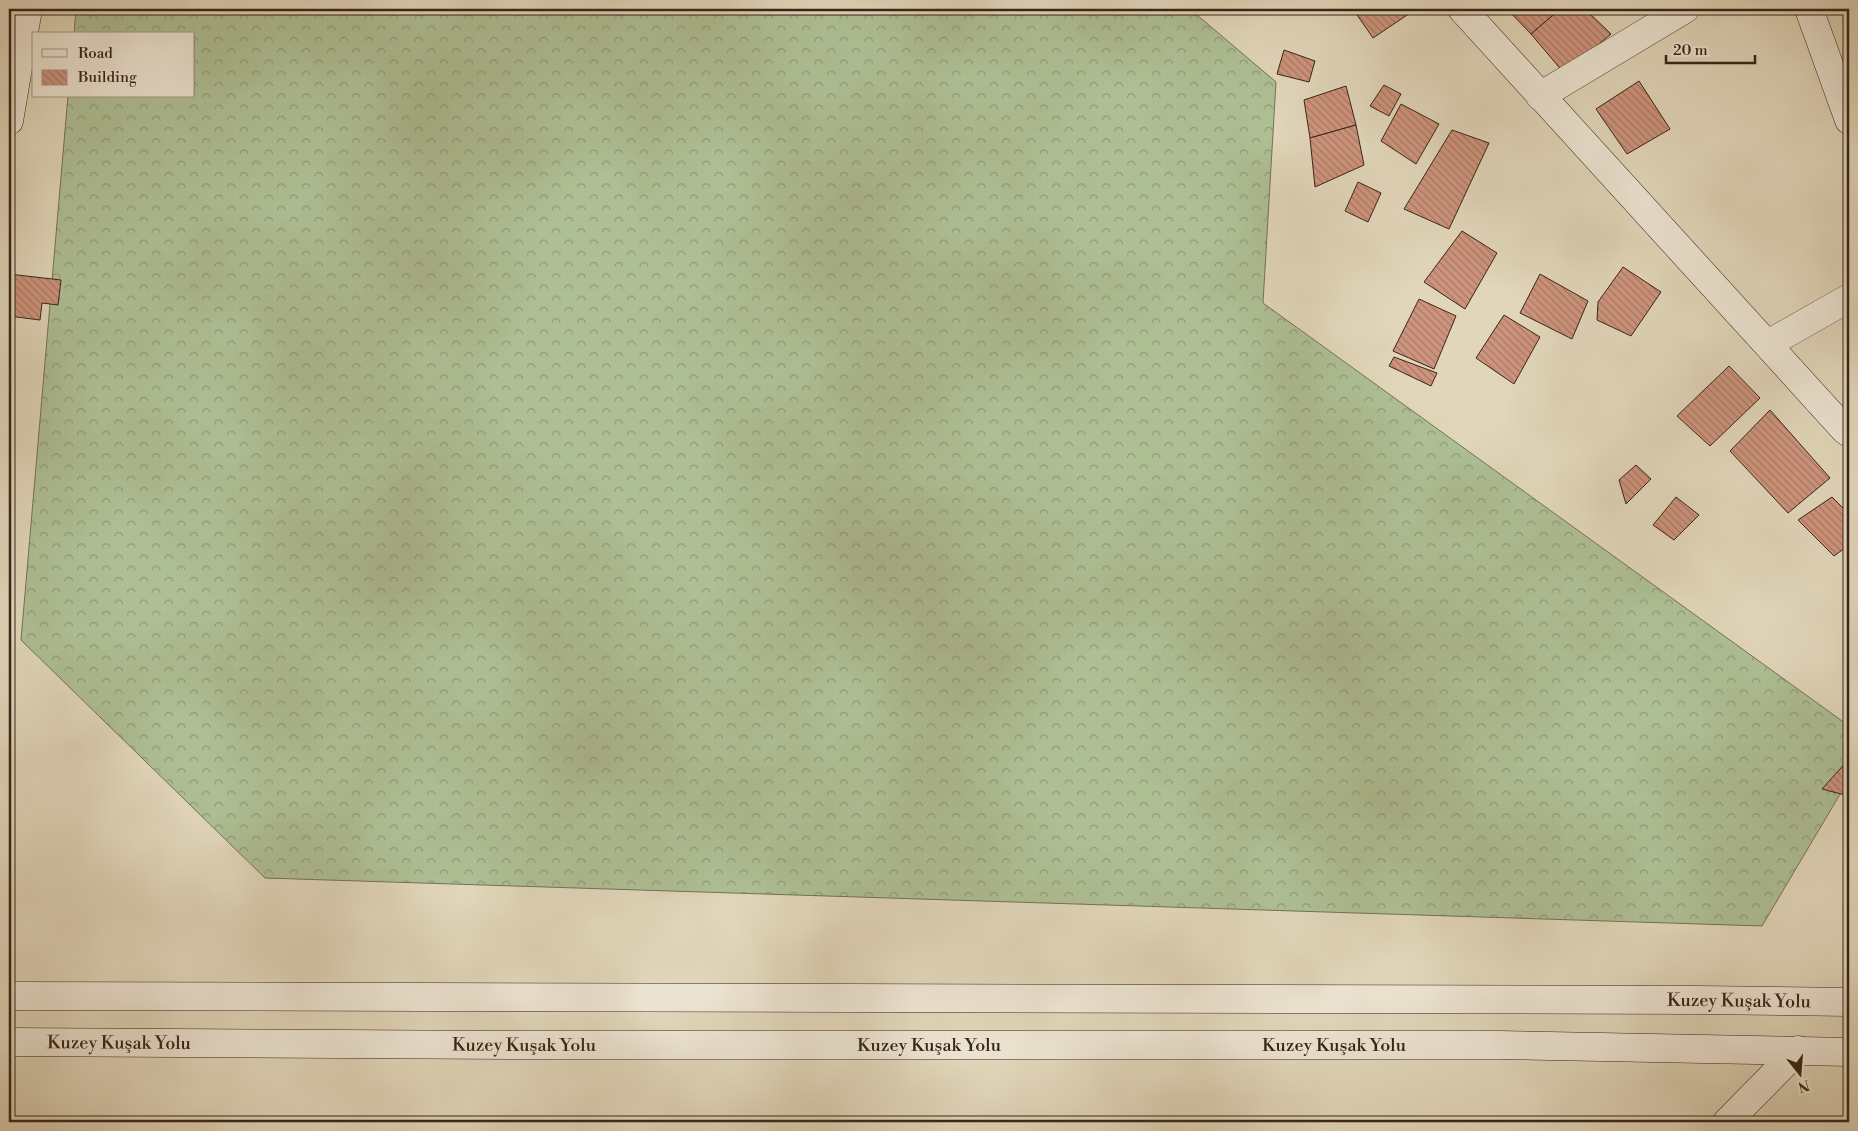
<svg xmlns="http://www.w3.org/2000/svg" width="1858" height="1131" viewBox="0 0 1858 1131" font-family="'Libre Bodoni',serif">
	<style>
		.forest { fill: url(#forest-crowns); stroke: #747256 }
		.building { fill: url(#building-back-hatch); stroke: #392418 }
		.lines { fill: none; stroke-linecap: round; stroke-linejoin: round }
		.street-casing { stroke: #635040; stroke-width: 29 }
		.secondary-casing { stroke: #392418; stroke-width: 29 }
		.street { stroke: #ece4d2; stroke-width: 28 }
		.secondary { stroke: #ece4d2; stroke-width: 28 }
		.labels { text-anchor: middle; dominant-baseline: central; stroke-width: 4.5; stroke-linejoin: round; paint-order: stroke }
		.street-label { font-size: 18px; fill: #392418; stroke: #ece4d2 }
	</style>
	<defs>
		<pattern id="forest-crowns" width="20" height="18" patternUnits="userSpaceOnUse" patternTransform="scale(1.25)"><rect width="20" height="18" fill="#aebf94"/><path d="M2 6a3 3 0 1 1 6 0M12 15a3 3 0 1 1 6 0" fill="none" stroke="#8f9b78"/></pattern>
		<pattern id="building-back-hatch" width="6" height="6" patternUnits="userSpaceOnUse" patternTransform="scale(1.25)"><rect width="6" height="6" fill="#ce947d"/><path d="M-1 5l2 2M0 0l6 6M5-1l2 2" fill="none" stroke="#a87965"/></pattern>
	</defs>
	<rect width="100%" height="100%" fill="#e1d6ba"/>
	<filter id="stains"><feTurbulence type="fractalNoise" baseFrequency=".004" numOctaves="4"/><feColorMatrix values="0 0 0 0 .2 0 0 0 0 .09 0 0 0 0 .02 0 0 0 .5 -.17"/></filter>
	<radialGradient id="worn" r=".72"><stop offset=".6" stop-color="#630" stop-opacity="0"/><stop offset="1" stop-color="#630" stop-opacity=".3"/></radialGradient>
	<path class="forest" d="M76 9H1190L1276 82 1263 303 1849 726V779L1762 926 265 878 21 640 68 96H194V34H74Z"/>
	<g class="building">
		<path d="M1353 9H1416L1373 38Z"/>
		<path d="M1507 9H1560L1531 34Z"/>
		<path d="M1560 9H1585L1611 34 1564 73 1531 34Z"/>
		<path d="M1284 50 1315 61 1309 82 1277 74Z"/>
		<path d="M1639 81 1670 129 1627 154 1596 109Z"/>
		<path d="M1384 85 1401 94 1389 116 1370 106Z"/>
		<path d="M1346 86 1356 125 1310 138 1304 100Z"/>
		<path d="M1401 104 1439 124 1416 164 1381 141Z"/>
		<path d="M1356 125 1364 165 1315 187 1310 138Z"/>
		<path d="M1452 130 1489 143 1449 229 1404 209Z"/>
		<path d="M1358 182 1381 193 1368 222 1345 211Z"/>
		<path d="M1462 231 1497 253 1465 309 1424 282Z"/>
		<path d="M1623 267 1661 292 1631 336 1597 320 1598 302Z"/>
		<path d="M9 274 61 280 58 305 42 303 40 320 9 316Z"/>
		<path d="M1540 274 1588 301 1572 339 1520 313Z"/>
		<path d="M1419 299 1456 316 1434 369 1393 351Z"/>
		<path d="M1504 315 1540 337 1514 384 1476 358Z"/>
		<path d="M1394 357 1437 373 1431 386 1389 366Z"/>
		<path d="M1729 366 1760 398 1710 446 1677 416Z"/>
		<path d="M1770 410 1830 478 1788 513 1730 451Z"/>
		<path d="M1636 465 1651 479 1626 504 1619 480Z"/>
		<path d="M1676 497 1699 515 1674 540 1653 525Z"/>
		<path d="M1832 497 1849 514V545L1834 556 1798 520Z"/>
		<path d="M1849 759V796L1822 789Z"/>
	</g>
	<g class="lines">
		<defs>
			<g id="street">
				<path d="M1540 96 1685 9"/>
				<path d="M1768 344 1849 298"/>
			</g>
			<g id="secondary">
				<path d="M1462 9 1845 430 1849 433"/>
				<path d="M1809 9 1849 120"/>
				<path d="M9 121 28 9"/>
				<path id="s1" d="M9 996 1700 1000 1849 1002"/>
				<path id="s2" d="M9 1042 522 1045H1499L1849 1052"/>
				<path d="M1727 1122 1798 1050"/>
			</g>
		</defs>
		<use href="#street" class="street-casing"/>
		<use href="#secondary" class="secondary-casing"/>
		<use href="#street" class="street"/>
		<use href="#secondary" class="secondary"/>
	</g>
	<g class="labels">
		<g class="street-label">
			<text stroke="none"><textPath href="#s1" startOffset="1730">Kuzey Kuşak Yolu</textPath></text>
			<text stroke="none"><textPath href="#s2" startOffset="110">Kuzey Kuşak Yolu</textPath></text>
			<text stroke="none"><textPath href="#s2" startOffset="515">Kuzey Kuşak Yolu</textPath></text>
			<text stroke="none"><textPath href="#s2" startOffset="920">Kuzey Kuşak Yolu</textPath></text>
			<text stroke="none"><textPath href="#s2" startOffset="1325">Kuzey Kuşak Yolu</textPath></text>
		</g>
	</g>
	<rect width="1858" height="1131" fill="none" stroke="#e1d6ba" stroke-width="30"/>
	<rect x="10" y="10" width="1838" height="1111" fill="none" stroke="#392418" stroke-width="2.5"/>
	<rect x="15" y="15" width="1828" height="1101" fill="none" stroke="#392418"/>
	<rect x="32" y="32" width="162" height="65" fill="#ece4d2" stroke="#a49788"/>
	<rect x="42" y="49" width="25" height="8" fill="#ece4d2" stroke="#a49788"/>
	<text x="78" y="58" font-size="15" fill="#392418">Road</text>
	<rect x="42" y="70" width="25" height="15" fill="url(#building-back-hatch)" stroke="#a49788"/>
	<text x="78" y="82" font-size="15" fill="#392418">Building</text>
	<g transform="translate(1800 1074) rotate(163)" stroke="#ece4d2" stroke-width="4" paint-order="stroke">
	<path d="M0-4L9 19L0 12L-9 19Z" fill="#392418"/>
	<text y="-8" font-size="14" font-weight="bold" text-anchor="middle" fill="#392418">N</text>
	</g>
	<path d="M1666 55v8h89v-8" fill="none" stroke="#392418" stroke-width="2.5"/>
	<text x="1673" y="55" font-size="15" fill="#392418" stroke="#ece4d2" stroke-width="4" paint-order="stroke">20 m</text>
	<rect width="100%" height="100%" filter="url(#stains)"/>
	<rect width="100%" height="100%" fill="url(#worn)"/>
</svg>
